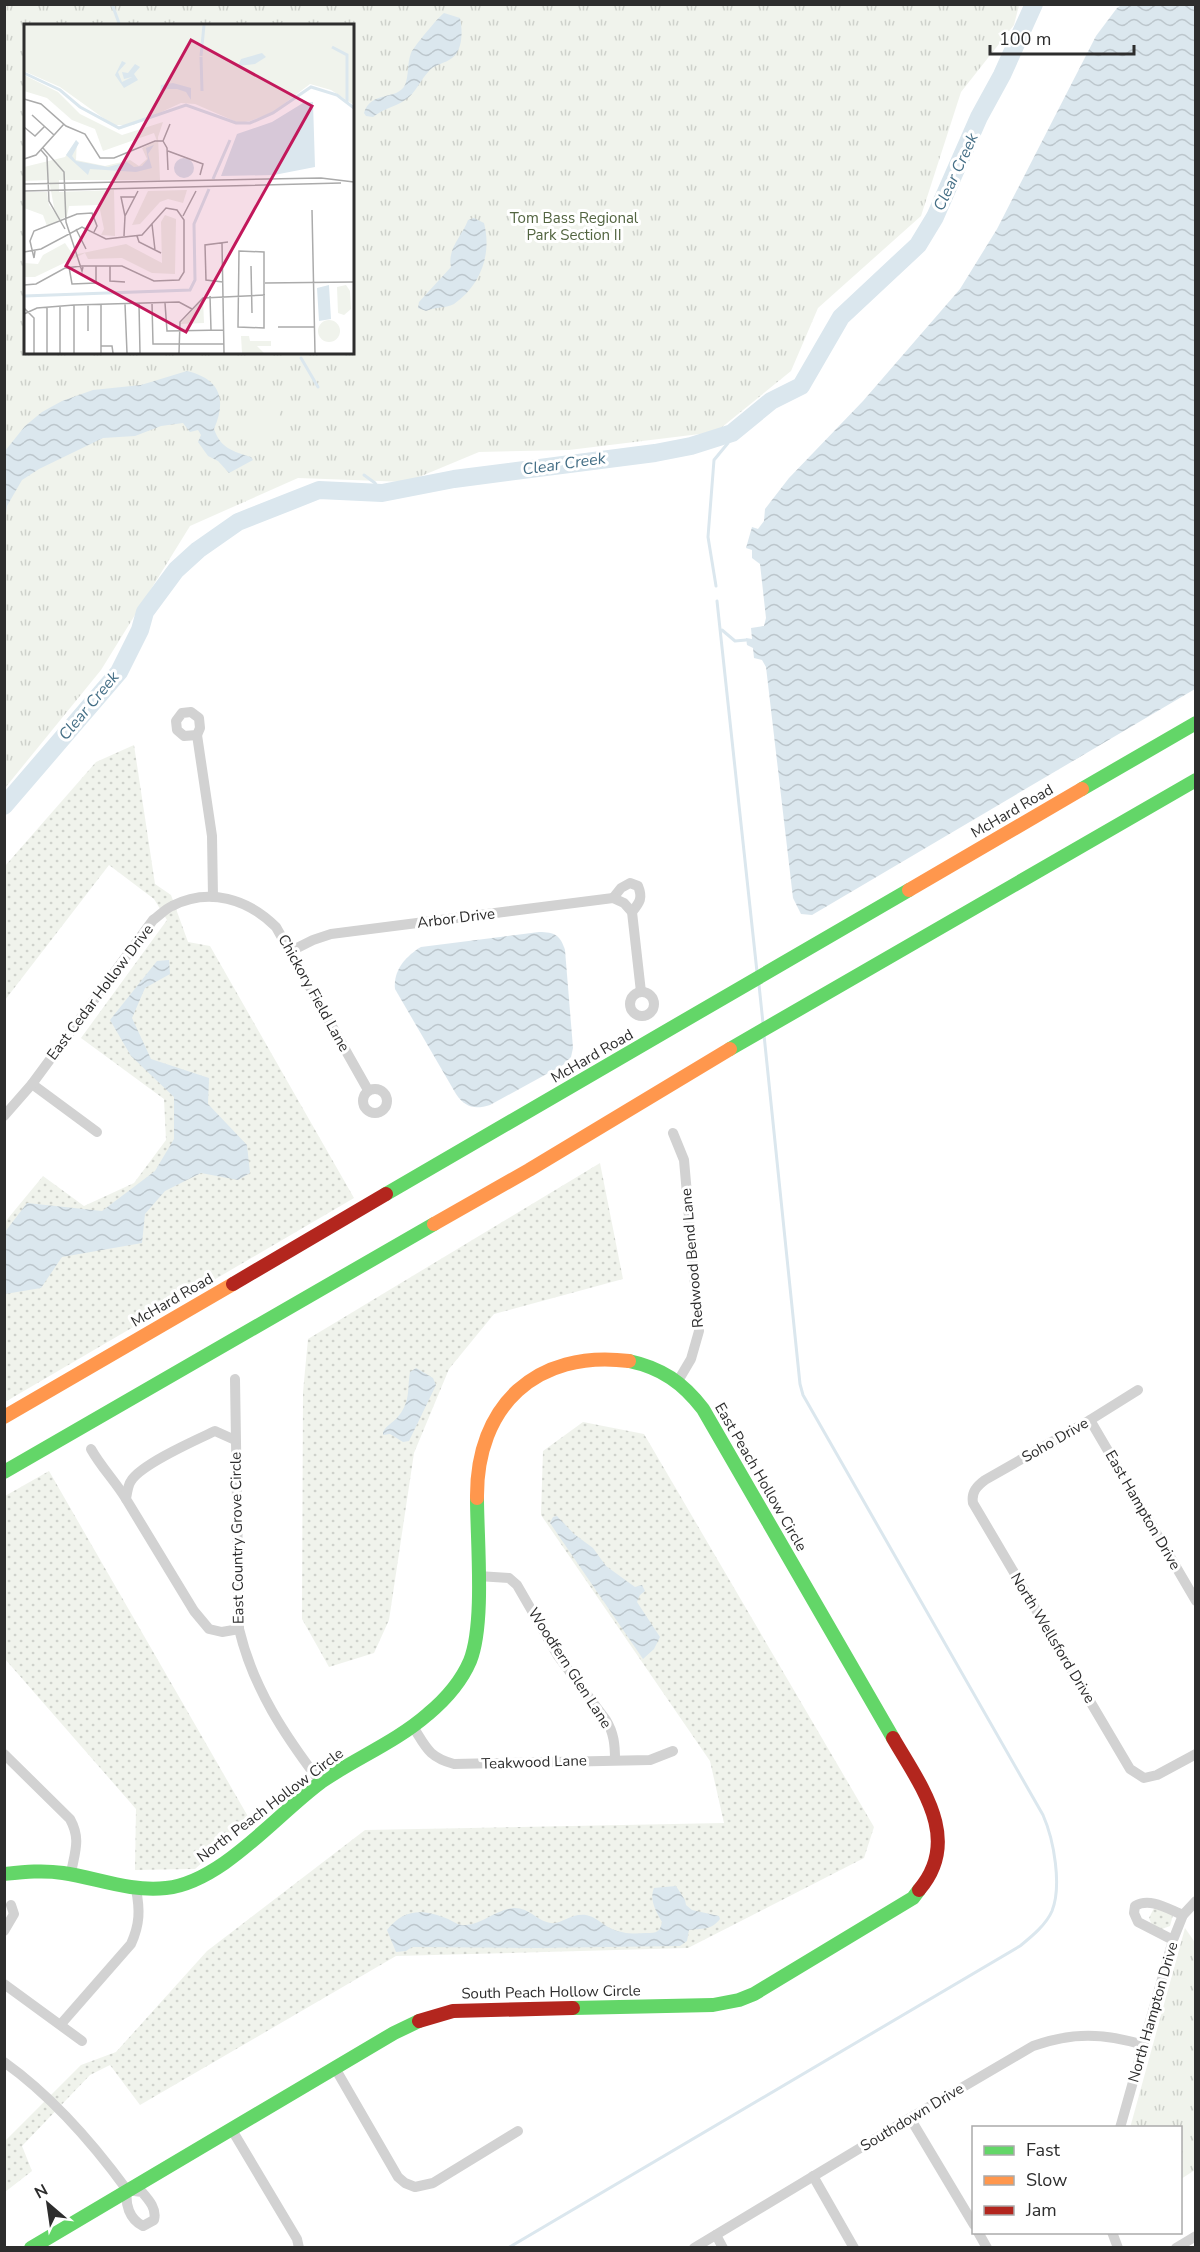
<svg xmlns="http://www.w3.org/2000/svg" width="1200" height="2252" viewBox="0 0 1200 2252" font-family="'Nunito Sans',sans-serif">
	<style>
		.grass { fill: url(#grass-dots) }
		.park { fill: url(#park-tufts); fill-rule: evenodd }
		.pitch { fill: #f0f3ec }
		.water { fill: url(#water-waves) }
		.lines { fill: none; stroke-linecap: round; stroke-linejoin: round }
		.stream { stroke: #dbe7ee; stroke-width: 3 }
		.river { stroke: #dbe7ee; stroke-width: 18 }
		.street { stroke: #d2d2d2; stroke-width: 10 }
		.fast { stroke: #63d668; stroke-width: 14 }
		.slow { stroke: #ff974d; stroke-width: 14 }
		.jam { stroke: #b3261e; stroke-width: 14 }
		.labels { text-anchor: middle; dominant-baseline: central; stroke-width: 6; stroke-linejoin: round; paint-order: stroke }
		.park-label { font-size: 15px; fill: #526440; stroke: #fff }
		.street-label { font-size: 15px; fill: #2d2d2d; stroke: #fff }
		.water-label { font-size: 16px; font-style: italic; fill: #456f86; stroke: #fff }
		.inset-river { fill: none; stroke: #dbe7ee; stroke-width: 3 }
		.inset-road { fill: none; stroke: #ababab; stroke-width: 1.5 }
		.view { fill: #c2185b; fill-opacity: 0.15; stroke: #c2185b; stroke-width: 3 }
		.inset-edge { fill: none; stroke: #2d2d2d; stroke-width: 3 }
	</style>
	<defs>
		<pattern id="grass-dots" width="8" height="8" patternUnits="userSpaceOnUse" patternTransform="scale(1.5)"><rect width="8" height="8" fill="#f0f3ec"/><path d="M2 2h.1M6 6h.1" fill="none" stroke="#ced1cb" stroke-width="1.8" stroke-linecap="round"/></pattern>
		<pattern id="park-tufts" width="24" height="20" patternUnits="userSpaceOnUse" patternTransform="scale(1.5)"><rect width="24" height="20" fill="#f0f3ec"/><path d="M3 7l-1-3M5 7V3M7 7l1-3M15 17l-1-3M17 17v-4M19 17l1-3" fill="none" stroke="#ced1cb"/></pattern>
		<pattern id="water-waves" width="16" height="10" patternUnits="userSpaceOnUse" patternTransform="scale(1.5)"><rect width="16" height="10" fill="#dbe7ee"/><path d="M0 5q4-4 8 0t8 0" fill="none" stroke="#bcc6cc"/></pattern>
	</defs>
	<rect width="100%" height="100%" fill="#fff"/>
	<g class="grass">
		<path d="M134 745 155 884 171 895 188 942 210 946 354 1198 5 1402V1222L43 1176 84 1206 134 1183 166 1140 164 1099 81 1038 167 920 154 899 109 865 5 1000V866L96 762Z"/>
		<path d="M600 1163 623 1279 494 1314 449 1369 414 1453 389 1620 374 1653 329 1667 302 1619 303 1392 308 1339Z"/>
		<path d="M583 1422 644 1434 874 1827 864 1858 688 1948 396 1956 140 2105 110 2065 90 2075 22 2146 32 2171 5 2192 4 2142 81 2065 116 2052 207 1951 365 1830 724 1823 710 1761 541 1515 543 1451Z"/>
		<path d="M49 1471 250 1820 195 1869 135 1870 136 1809 5 1659V1496Z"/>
		<path d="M1154 1908 1173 1915 1170 1926 1162 1929 1152 1925 1149 1918Z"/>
	</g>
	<g class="park">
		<path d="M5 5H1019L1014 25 961 92 921 216 818 308 791 371 716 432 569 450 479 452 407 482 298 478 190 526 101 670 5 788ZM26 26H352V352H26Z"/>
		<path d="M1185 1928 1196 1944 1195 2170 1181 2179 1180 2128H1130Z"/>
	</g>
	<path class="pitch" d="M273 400 279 402 281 406C280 411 277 429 275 434 270 446 249 442 240 436L238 425 249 413Z"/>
	<g class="water">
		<path d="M1123 4 1195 5V689L812 915 801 914 793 898 766 667 762 660 754 658 753 648 747 645 746 638 752 639 751 628 764 626 766 618 760 564 752 558V550L746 548 752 527 758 529 764 521 765 509 789 478 863 401 960 289 997 229 1096 36 1117 8Z"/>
		<path d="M444 13 460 18C463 32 463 53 449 60 442 64 434 65 429 71 421 79 417 90 409 97 399 106 384 108 373 117L366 116 364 113C371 90 397 101 405 85 409 76 407 63 411 53 413 48 439 16 444 13Z"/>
		<path d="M474 218 484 223C492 254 481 285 454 304 447 308 435 307 426 311L418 308 419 302 451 267C447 249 462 236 468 220Z"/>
		<path d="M187 371C220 379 227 399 214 429 221 449 233 451 251 457L253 460 229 473 218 461 208 456 198 442 201 435 198 430 190 432 183 423 161 426 135 436 103 438 39 469 22 480 7 506 5 521V451L25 426 42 412 62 401 93 390 141 385Z"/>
		<path d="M539 932C555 932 560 935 565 950L573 1048 571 1057 563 1065 490 1105C474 1110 465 1107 456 1094L395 989C393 970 406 956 421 947Z"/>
		<path d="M169 960 170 974 145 988 132 1018 151 1059 209 1078 208 1104 247 1145 250 1173 238 1180 201 1173 165 1191 145 1214 142 1243 62 1257 41 1288 5 1294V1232L27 1203 102 1211 155 1171 174 1139V1097L131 1056 110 1020 157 961Z"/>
		<path d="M416 1368 433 1378 436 1385 409 1441 403 1442 390 1434 383 1435V1432C386 1426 392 1423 397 1418 411 1402 407 1390 410 1372Z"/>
		<path d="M557 1516 574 1534 593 1548 606 1566 635 1587 642 1585 645 1591 640 1595 637 1602 660 1637 654 1649 643 1659 550 1523 553 1517Z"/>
		<path d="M676 1886 685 1900 686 1905 692 1910 719 1916 720 1919C711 1931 701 1928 689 1930L687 1941 680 1946 535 1948 412 1947 406 1951 396 1952 387 1930C404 1908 424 1909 448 1919 454 1922 459 1926 466 1925 482 1924 496 1910 513 1908 529 1907 537 1921 551 1923 560 1925 571 1913 586 1915 596 1917 602 1924 610 1928 622 1934 634 1934 646 1933 657 1933 660 1932 662 1922 656 1911 649 1900 654 1888Z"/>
	</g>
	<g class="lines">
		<g class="stream">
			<path d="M112 4 120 26"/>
			<path d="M301 358 318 387"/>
			<path d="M364 475 375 483 382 493"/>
			<path d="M716 586 708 537 714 460 728 443 732 433"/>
			<path d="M717 601 757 972"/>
			<path d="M722 630 735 641 746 640"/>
			<path d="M759 985 763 1023"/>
			<path d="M508 2248 1020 1946C1031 1937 1046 1925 1052 1911 1062 1886 1054 1840 1043 1815L803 1395 800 1384 764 1035"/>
		</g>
		<path class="river" d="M4 806 119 672 140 630 145 612 176 570 198 550 238 522 319 490 382 493 454 479 655 453 691 446 732 433 771 401 801 386 841 317 918 245 935 217 979 117 1002 75 1034 4"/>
		<g class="street">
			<path d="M191 712 199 718 200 728 197 735 184 736 177 730 176 721 182 713Z"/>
			<path d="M197 735 212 836 213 897"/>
			<path d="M613 898 621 888 630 883 638 886C643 898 640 902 632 912"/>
			<path d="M291 951 313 940 331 934 613 898 624 903 632 912 641 992"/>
			<circle cx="642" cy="1004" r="12"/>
			<path d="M32 1084 97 1132"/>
			<circle cx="375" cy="1101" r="12"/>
			<path d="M4 1116 32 1084 153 920C159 916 165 909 172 906 209 887 248 899 276 927L368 1090"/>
			<path d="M673 1133 684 1160 699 1331 691 1359 678 1381"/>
			<path d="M235 1379 239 1629C253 1688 285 1736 321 1783"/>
			<path d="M1138 1390 1090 1420 985 1480C977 1486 971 1492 973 1503L1130 1769 1144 1778 1157 1775 1196 1754"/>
			<path d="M1090 1420 1196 1601"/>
			<path d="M235 1440 215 1431C196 1440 141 1464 131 1481 128 1485 127 1493 126 1499L194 1611 209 1629 222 1632 239 1629"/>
			<path d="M91 1449C101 1467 115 1481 126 1499"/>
			<path d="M478 1576 509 1578 517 1585 558 1656 606 1720C614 1733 615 1745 615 1760"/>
			<path d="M412 1725C426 1747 428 1757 454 1764L650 1760 673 1751"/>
			<path d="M4 1754 70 1819C81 1839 75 1851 71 1873"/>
			<path d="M4 1931 14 1914 11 1905"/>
			<path d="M1173 1940 1138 1922 1134 1913 1135 1906C1150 1897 1168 1909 1183 1915"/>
			<path d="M4 1984 82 2041"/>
			<path d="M61 2024 131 1944C140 1924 140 1910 136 1889"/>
			<path d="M4 2062C53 2097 92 2142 127 2190L142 2192C149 2200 157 2209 154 2220L143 2226C129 2219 125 2204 127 2190"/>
			<path d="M335 2068 398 2177 405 2183 415 2187 433 2183 518 2131"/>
			<path d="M910 2118 974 2225"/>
			<path d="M1120 2128 1173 1940 1183 1915 1196 1901"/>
			<path d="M232 2130 297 2239 299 2248"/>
			<path d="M813 2176 854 2248"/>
			<path d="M978 2232 987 2248"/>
			<path d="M1112 2232 1118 2248"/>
			<path d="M716 2235 723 2248"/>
			<path d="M694 2248 910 2118 1033 2046C1073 2032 1103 2033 1144 2045"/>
			<path d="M1176 2248 1196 2236"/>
		</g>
		<g class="fast">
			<path d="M1082 789 1196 723"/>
			<path d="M730 1049 1196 780"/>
			<path d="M386 1194 909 890"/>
			<path d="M629 1361C662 1368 683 1383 703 1409L893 1738"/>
			<path d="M4 1472 434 1224"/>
			<path d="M4 1874C24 1872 43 1870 63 1873 97 1878 130 1892 166 1888 222 1882 276 1815 321 1782 356 1758 396 1742 428 1714 446 1699 461 1682 470 1661 485 1624 477 1540 477 1498"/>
			<path d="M573 2008 713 2005 739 2000 754 1994 913 1898 919 1890"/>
			<path d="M31 2248 394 2033 419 2021"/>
		</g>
		<g class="slow">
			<path d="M909 890 1082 789"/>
			<path d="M434 1224 529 1170 730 1049"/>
			<path d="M4 1417 233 1284"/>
			<path d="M477 1498C476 1406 536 1349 629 1361"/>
		</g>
		<g class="jam">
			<path d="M233 1284 386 1194"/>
			<path d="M893 1738C920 1785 963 1839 919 1890"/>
			<path d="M419 2021 453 2011 573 2008"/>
		</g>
	</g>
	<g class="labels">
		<g class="park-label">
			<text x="574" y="218">Tom Bass Regional<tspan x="574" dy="17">Park Section II</tspan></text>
		</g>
		<g class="street-label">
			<text transform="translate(1012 811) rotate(-30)">McHard Road</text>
			<text transform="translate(456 918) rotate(-7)">Arbor Drive</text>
			<text transform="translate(100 992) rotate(-53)">East Cedar Hollow Drive</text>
			<text transform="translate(314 993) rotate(61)">Chickory Field Lane</text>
			<text transform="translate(592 1056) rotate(-30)">McHard Road</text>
			<text transform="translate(692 1258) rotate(-95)">Redwood Bend Lane</text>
			<text transform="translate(172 1300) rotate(-30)">McHard Road</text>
			<text transform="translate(1055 1440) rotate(-30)">Soho Drive</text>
			<text transform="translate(761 1477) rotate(60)">East Peach Hollow Circle</text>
			<text transform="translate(1143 1510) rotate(60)">East Hampton Drive</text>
			<text transform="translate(237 1538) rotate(-91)">East Country Grove Circle</text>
			<text transform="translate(1053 1638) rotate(59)">North Wellsford Drive</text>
			<text transform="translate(570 1668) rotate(57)">Woodfern Glen Lane</text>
			<text transform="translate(534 1762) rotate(-2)">Teakwood Lane</text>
			<text transform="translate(270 1805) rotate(-37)">North Peach Hollow Circle</text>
			<text transform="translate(551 1992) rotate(-1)">South Peach Hollow Circle</text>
			<text transform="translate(1153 2012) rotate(-74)">North Hampton Drive</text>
			<text transform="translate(912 2117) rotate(-31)">Southdown Drive</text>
		</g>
		<g class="water-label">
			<text transform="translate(956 172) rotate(-65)">Clear Creek</text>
			<text transform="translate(564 464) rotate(-8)">Clear Creek</text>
			<text transform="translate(89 706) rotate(-50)">Clear Creek</text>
		</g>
	</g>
	<g transform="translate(24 24)">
		<rect width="330" height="330" fill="#fff"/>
		<path d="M0 51 34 68 56 90 98 111 139 98 134 113 136 156H35V168L90 166 91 212 77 211 80 205 75 181 45 182 43 192 23 202 19 191 0 184V168H23L25 181 31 189 25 156 0 157V143L41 133 53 116 52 136 81 142 106 136 115 142 123 135 118 124 133 117 130 109 79 127 71 105 48 96 23 74 0 67ZM163 166 159 179 144 175 136 178 116 200 108 201 124 167ZM141 191 152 195 151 250 128 249 98 234 64 235 61 229 11 253H0V239L14 240 19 231 41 219 49 231 102 220 138 239 137 198Z" fill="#f0f3ec"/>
		<path d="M217 312H225L226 317H247V322H233L240 329H218Z" fill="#f0f3ec"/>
		<path d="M0 1H330V81L307 66 286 60 248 89 226 97 215 99 171 80 157 79 109 101H89L36 63 0 47ZM179 275 180 299 156 300Z" fill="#f0f3ec"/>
		<path d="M322 261 326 267 327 285 320 291 314 289 313 263ZM294 307a11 11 0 1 1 22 0a11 11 0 1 1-22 0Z" fill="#f0f3ec"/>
		<path d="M238 29 242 33 231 40 214 42 217 35ZM98 37 102 39 94 48 98 58 108 53 100 55 98 48 104 49 111 40 116 43 110 50 114 56 100 64 91 51ZM149 59 167 64V76L162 68 153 65H143L136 70 137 61ZM289 78 291 143 250 151 197 152 213 110 248 98 279 79ZM52 116 55 119 48 132 52 137 84 143 103 138 110 143 118 142 124 135 122 124 130 121 124 130 128 144 112 148 66 145 64 151 42 131ZM150 144a10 10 0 1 1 20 0a10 10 0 1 1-20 0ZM305 261 307 295 295 297 293 264Z" fill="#dbe7ee"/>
		<path class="inset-river" d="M308 23 323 31V78M177 32 180 1M177 33 178 67M0 49 36 66 56 83 95 104 162 81 212 99H226L249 89 287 63 313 71 330 84M189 155 206 116M0 272 166 266 171 256 170 200 185 165"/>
		<path class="inset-road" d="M0 75 17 80 42 102 61 110 76 134H90L131 117H139M8 91 30 111M0 103 11 112 21 102M139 117 143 124 144 146M139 117 146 100M19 124 40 148 42 198 58 247 59 243M17 126 23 133 25 177 41 205M144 127 179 140 176 151M0 135 12 131 40 100M0 160 297 154 330 158M0 167 317 159M288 186 291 329M101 192 97 173H111M159 192 172 167M128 200 131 226M52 205 62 225M100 212 101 192 114 167M113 212 115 218 137 229M198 219 200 329M11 227 10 234 6 217 10 207 53 190 68 189 73 202 70 208M215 227 240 228V304L214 303ZM0 228 17 225 58 203 82 215 118 211 142 184 153 186 160 196V248L155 256 130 257 98 242H58L41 244 12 260 0 261M86 242V257L101 258M227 242 228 289M45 243 48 260 72 259V242M199 258 182 256 181 221 204 218M241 259 330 258M186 272 187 306M128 279 129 320H200M141 279 143 307 200 306M101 280 103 329M115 280 116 329M36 282V329M0 284 10 294V329M0 290 13 284 50 281 155 278 168 285M254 303H291M64 307V281M77 322H88L89 329M23 329V283M50 329V281M77 329V281M155 329 156 298 179 274 241 271"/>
		<path class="view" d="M167 16 288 82 162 308 42 242Z"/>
		<rect width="330" height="330" class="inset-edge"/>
	</g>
	<rect width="1200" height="2252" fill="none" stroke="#2d2d2d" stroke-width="12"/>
	<rect x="972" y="2126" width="210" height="108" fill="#ffffff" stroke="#ababab" stroke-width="1.5"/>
	<rect x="984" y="2146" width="30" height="9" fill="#63d668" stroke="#ababab" stroke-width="1.5"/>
	<text x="1026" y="2156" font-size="18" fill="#2d2d2d">Fast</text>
	<rect x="984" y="2176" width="30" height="9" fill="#ff974d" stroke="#ababab" stroke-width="1.5"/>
	<text x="1026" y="2186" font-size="18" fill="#2d2d2d">Slow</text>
	<rect x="984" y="2206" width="30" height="9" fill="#b3261e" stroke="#ababab" stroke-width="1.5"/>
	<text x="1026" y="2216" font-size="18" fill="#2d2d2d">Jam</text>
	<g transform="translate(48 2204) rotate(331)" stroke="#ffffff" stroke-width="4.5" paint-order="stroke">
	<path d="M0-4.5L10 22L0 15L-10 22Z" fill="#2d2d2d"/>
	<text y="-9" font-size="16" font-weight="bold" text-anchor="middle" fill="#2d2d2d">N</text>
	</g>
	<path d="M990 45v9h144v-9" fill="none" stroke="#2d2d2d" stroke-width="3"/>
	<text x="999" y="45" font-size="18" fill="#2d2d2d" stroke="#ffffff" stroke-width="4.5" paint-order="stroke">100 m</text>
</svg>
